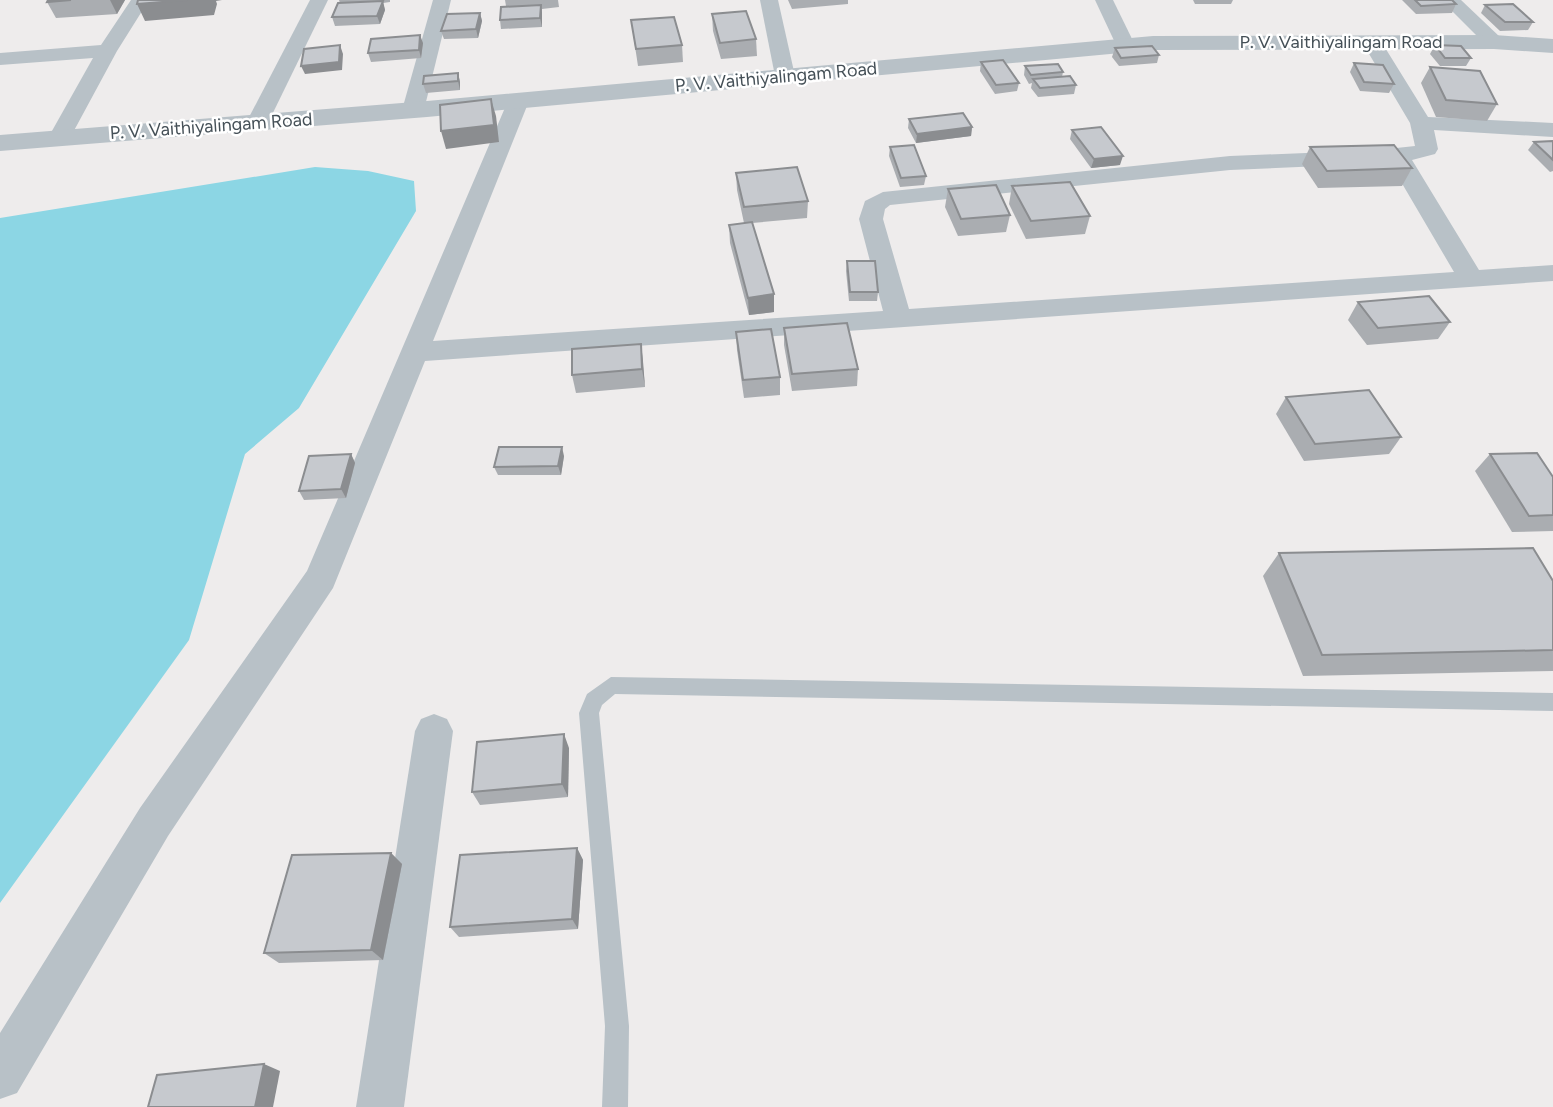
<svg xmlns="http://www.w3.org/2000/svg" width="1553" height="1107" viewBox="0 0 1553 1107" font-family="Figtree,sans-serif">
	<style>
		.water { fill: #8cd6e4 }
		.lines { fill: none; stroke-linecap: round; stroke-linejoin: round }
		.service { fill: #b8c1c7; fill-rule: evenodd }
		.minor { fill: #b8c1c7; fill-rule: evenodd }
		.tertiary { fill: #b8c1c7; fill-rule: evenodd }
		.wall { fill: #aaadb1 }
		.shaded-wall { fill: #8b8d90 }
		.building { fill: #c6c9ce; stroke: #8b8d90; stroke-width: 2 }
		.labels { text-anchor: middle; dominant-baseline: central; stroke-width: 5; stroke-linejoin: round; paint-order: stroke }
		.far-street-label { font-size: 18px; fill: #455057; stroke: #fff }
	</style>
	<rect width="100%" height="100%" fill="#eeecec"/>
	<path class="water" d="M315 167 368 171 414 181 416 211 299 408 245 454 189 640 0 903V218Z"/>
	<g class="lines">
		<path class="service" d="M611 677 1553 693V711L615 694 602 705 599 713 629 1026 628 1107H602L605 1026 579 713 587 694Z"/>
		<g class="minor">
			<path d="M131 0H149L117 51 70 138 67 143H51L48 138 93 58 0 65V53L101 45Z"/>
			<path d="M310 0H328L268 123 265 128H249L246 123Z"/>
			<path d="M433 0H451L424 110 421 115H405L402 110Z"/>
			<path d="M760 0H778L795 76 792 80H778L775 76Z"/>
			<path d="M1095 0H1113L1135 45 1132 49H1118Z"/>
			<path d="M1441 0H1461L1501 38 1504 42 1501 46H1487Z"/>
			<path d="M1372 36 1379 38 1428 117 1553 123V137L1434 130 1438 149 1435 154 1412 160 1479 270 1553 265V281L425 361 333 588 168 836 17 1093 0 1099V1033L140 808 307 571 510 96H526L529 101 433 341 883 311 859 219 865 201 883 192 1230 156 1378 150 1415 146 1410 123 1362 42 1365 38ZM1390 163 1454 272 909 309 883 219 885 209 890 205 1230 170Z"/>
			<path d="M434 714 447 719 453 731 404 1107H356L415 731 421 719Z"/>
		</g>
		<path class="tertiary" d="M1494 35 1553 39V53L1494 49 1153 50 427 117 0 151V135L427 101 1153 36Z"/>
	</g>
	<g class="wall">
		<path d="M48 0H125L117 14 56 18 47 2Z"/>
		<path d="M339 0H390V2L383 3 385 10 380 24 335 26 332 17 340 3Z"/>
		<path d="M505 0H558L559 7 542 9V27L501 29 500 20 506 6Z"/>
		<path d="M788 0H848V4L792 9Z"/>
		<path d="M1193 0H1233L1231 4H1195Z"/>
		<path d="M1402 0H1452L1456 4 1452 13 1416 14Z"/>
		<path d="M1485 5 1533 22 1528 30 1500 31 1481 13Z"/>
		<path d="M480 13 482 21 478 38 444 39 441 31Z"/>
		<path d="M712 14 756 39 757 56 721 59 713 31Z"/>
		<path d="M631 20 682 45 683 62 638 66Z"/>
		<path d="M423 43 421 58 371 62 368 53Z"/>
		<path d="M1435 45 1471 58 1466 66H1440L1430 54Z"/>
		<path d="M1115 48 1159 55 1157 63 1119 66 1112 57Z"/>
		<path d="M981 62 1019 83 1017 91 995 94 980 71Z"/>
		<path d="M1354 63 1394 84 1389 93 1360 91 1350 72Z"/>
		<path d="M1025 66 1063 72 1062 77 1076 85 1074 94 1038 97 1031 88 1032 83 1029 84 1024 75Z"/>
		<path d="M1430 67 1497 104 1487 121 1436 117 1421 83Z"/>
		<path d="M458 73 460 82V90L426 93 423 84Z"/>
		<path d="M909 119 972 127 971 136 916 143 908 128Z"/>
		<path d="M1072 130 1120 165 1091 168 1070 139Z"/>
		<path d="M1553 141V171L1550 172 1528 150 1534 142Z"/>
		<path d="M890 147 926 176 924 185 900 187 889 156Z"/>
		<path d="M1310 147 1412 168 1402 186 1318 188 1302 164Z"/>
		<path d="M736 173 808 201 807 218 752 223 774 294V312L749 315 730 243 729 225 744 223 737 190Z"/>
		<path d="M1012 186 1090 216 1085 234 1026 239 1009 204Z"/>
		<path d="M948 189 1010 215 1006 232 958 236 945 207Z"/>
		<path d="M847 261 878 292 877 301H849L846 271Z"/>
		<path d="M1358 302 1450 322 1438 339 1367 345 1348 320Z"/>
		<path d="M784 328 858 369 857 386 792 391 784 345Z"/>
		<path d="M736 332 780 377V395L744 398 737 350Z"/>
		<path d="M641 344 645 387 576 393 572 375Z"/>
		<path d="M1286 397 1401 437 1389 454 1304 461 1276 414Z"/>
		<path d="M351 454 355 463 346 498 304 500 299 491Z"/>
		<path d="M1490 454 1553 477V531L1512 532 1475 471Z"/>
		<path d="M564 456 561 475H498L494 467Z"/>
		<path d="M1279 553 1553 581V671L1303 676 1263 576Z"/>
		<path d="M569 748 568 797 480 805 472 792Z"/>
		<path d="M577 848 583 860 578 929 459 937 450 927Z"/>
		<path d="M391 853 402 864 383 960 279 963 264 953Z"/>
	</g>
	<g class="shaded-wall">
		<path d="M110 0H125L117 14Z"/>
		<path d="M160 0H222L216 1 217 4 214 15 145 21 137 4Z"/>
		<path d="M383 1 385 10 380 24 377 16Z"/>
		<path d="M541 5 542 13V27L540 18Z"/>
		<path d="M480 13 482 21 478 38 476 29Z"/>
		<path d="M420 35 423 43 421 58 419 50Z"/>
		<path d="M340 45 343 54 342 70 305 74 301 66Z"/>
		<path d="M458 73 460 82V90L458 81Z"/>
		<path d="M491 99 496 116 499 142 446 149 441 131Z"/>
		<path d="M972 127 971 136 916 143 917 134Z"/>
		<path d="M1123 156 1120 165 1091 168 1094 159Z"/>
		<path d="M774 294V312L749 315 748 298Z"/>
		<path d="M641 344 643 361 645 387 642 369Z"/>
		<path d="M562 447 564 456 561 475 558 466Z"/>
		<path d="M351 454 355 463 346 498 341 489Z"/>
		<path d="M564 734 569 748 568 797 562 784Z"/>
		<path d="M577 848 583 860 578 929 572 919Z"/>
		<path d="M391 853 402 864 383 960 371 950Z"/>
		<path d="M264 1064 280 1071 273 1107H255Z"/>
	</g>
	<g class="building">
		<path d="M48 0H71L47 2Z"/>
		<path d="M138 0H187L137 4Z"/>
		<path d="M1415 0H1452L1456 4 1421 6Z"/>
		<path d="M383 1 377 16 332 17 338 3Z"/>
		<path d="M1513 4 1533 22H1505L1485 5Z"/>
		<path d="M541 5 540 18 500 20 501 7Z"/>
		<path d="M746 11 756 39 720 43 712 14Z"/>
		<path d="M480 13 476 29 441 31 447 14Z"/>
		<path d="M674 17 682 45 636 49 631 20Z"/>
		<path d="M420 35 419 50 368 53 371 39Z"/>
		<path d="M340 45 339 62 301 66 304 49Z"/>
		<path d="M1435 45 1461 46 1471 58H1445Z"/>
		<path d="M1152 46 1159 55 1121 58 1115 48Z"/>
		<path d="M1003 60 1019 83 996 85 981 62Z"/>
		<path d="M1354 63 1383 65 1394 84 1364 82Z"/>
		<path d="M1058 64 1063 72 1031 75 1025 66Z"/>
		<path d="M1430 67 1480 71 1497 104 1446 100Z"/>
		<path d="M458 73V81L423 84 424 76Z"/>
		<path d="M1070 76 1076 85 1040 88 1033 79Z"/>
		<path d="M491 99 494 125 441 131 440 105Z"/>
		<path d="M963 113 972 127 917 134 909 119Z"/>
		<path d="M1101 127 1123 156 1094 159 1072 130Z"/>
		<path d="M1553 141V160L1534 142Z"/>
		<path d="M914 145 926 176 901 178 890 147Z"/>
		<path d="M1394 145 1412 168 1327 171 1310 147Z"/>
		<path d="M797 167 808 201 744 207 736 173Z"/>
		<path d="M1070 182 1090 216 1031 221 1012 186Z"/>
		<path d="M996 185 1010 215 961 219 948 189Z"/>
		<path d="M752 222 774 294 748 298 729 225Z"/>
		<path d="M847 261H875L878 292H850Z"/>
		<path d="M1429 296 1450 322 1378 328 1358 302Z"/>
		<path d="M847 323 858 369 792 374 784 328Z"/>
		<path d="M771 329 780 377 743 380 736 332Z"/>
		<path d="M641 344 642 369 572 375V349Z"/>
		<path d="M1369 390 1401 437 1315 444 1286 397Z"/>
		<path d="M499 447H562L558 466 494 467Z"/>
		<path d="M1537 453 1553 477V515L1529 516 1490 454Z"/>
		<path d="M351 454 341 489 299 491 309 456Z"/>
		<path d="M1533 548 1553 581V650L1322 655 1279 553Z"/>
		<path d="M564 734 562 784 472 792 477 742Z"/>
		<path d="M577 848 572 919 450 927 460 855Z"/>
		<path d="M391 853 371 950 264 953 292 855Z"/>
		<path d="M264 1064 255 1107H148L157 1075Z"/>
	</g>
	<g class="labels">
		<g class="far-street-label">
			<text x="1341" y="42">P. V. Vaithiyalingam Road</text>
			<text transform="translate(776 77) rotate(-5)">P. V. Vaithiyalingam Road</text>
			<text transform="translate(211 126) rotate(-4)">P. V. Vaithiyalingam Road</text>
		</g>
	</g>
</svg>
